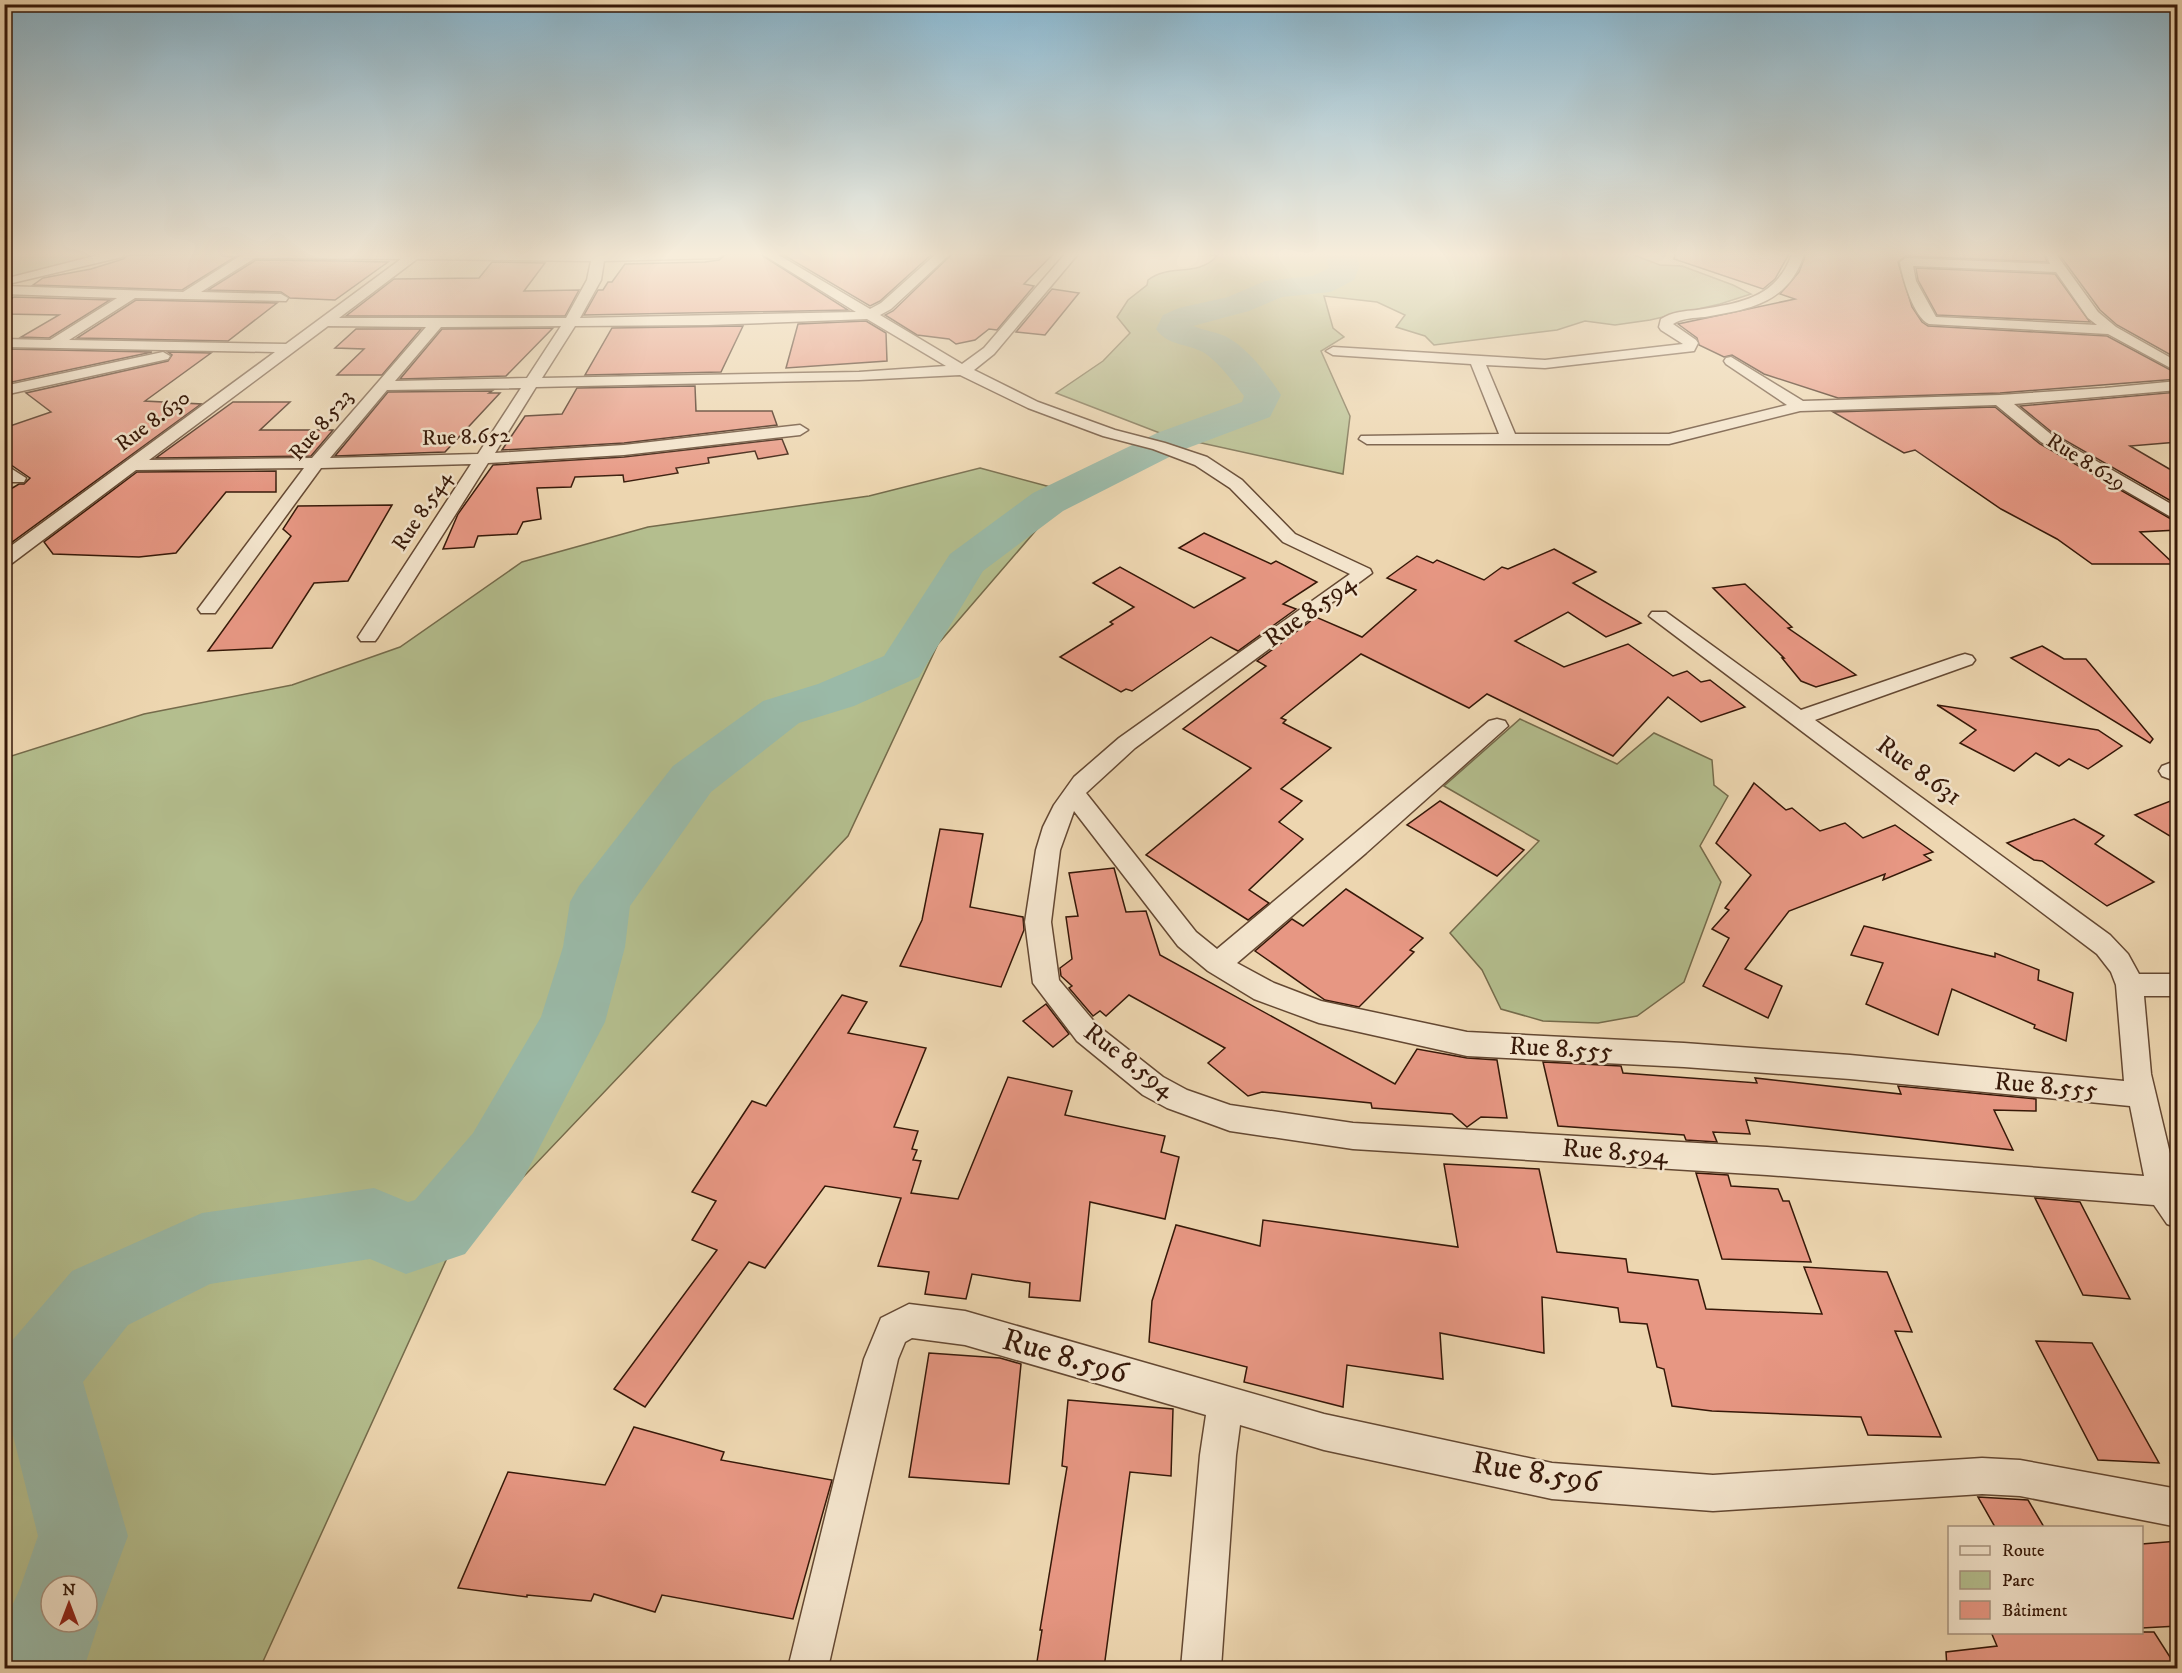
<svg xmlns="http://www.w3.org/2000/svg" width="2182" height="1673" viewBox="0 0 2182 1673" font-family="'IM FELL DW Pica',serif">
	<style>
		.green { fill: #b4be8e; stroke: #756b4b; stroke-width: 1.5; fill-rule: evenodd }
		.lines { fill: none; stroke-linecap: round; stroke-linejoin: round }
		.river { fill: #9ab9a7; fill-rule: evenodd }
		.building { fill: #e79783; stroke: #361808; stroke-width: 1.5 }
		.street-casing { stroke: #644832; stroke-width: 3 }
		.street { fill: #f3e4cc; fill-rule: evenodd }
		.labels { text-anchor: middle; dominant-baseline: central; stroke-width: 5; stroke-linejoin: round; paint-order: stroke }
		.far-street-label { font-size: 22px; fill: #361808; stroke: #f3e4cc }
		.street-label { font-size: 26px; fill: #361808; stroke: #f3e4cc }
		.near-street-label { font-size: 32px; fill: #361808; stroke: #f3e4cc }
	</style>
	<rect width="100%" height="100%" fill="#edd6b0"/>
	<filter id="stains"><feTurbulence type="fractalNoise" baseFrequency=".00333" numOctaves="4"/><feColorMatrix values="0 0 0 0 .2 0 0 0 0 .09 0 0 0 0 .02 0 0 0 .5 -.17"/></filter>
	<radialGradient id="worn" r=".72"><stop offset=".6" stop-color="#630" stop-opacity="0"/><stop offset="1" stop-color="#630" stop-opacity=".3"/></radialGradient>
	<g class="green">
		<path d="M5 254H116L5 281Z"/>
		<path d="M1206 254H1631L1660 265 1682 266 1733 285 1751 294 1720 304 1650 320 1615 325 1585 321 1557 330 1434 345 1425 336 1396 327 1405 315 1377 302 1324 296 1333 328 1344 337 1321 351 1350 416 1343 474 1165 435 1056 393 1103 361 1130 333 1117 317 1128 300 1147 285 1148 280C1170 263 1197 278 1217 256Z"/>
		<path d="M980 468 1069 492 938 644 848 836 448 1256 260 1668H5V758L144 714 292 685 400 647 522 562 648 527 869 496ZM51 1586H87V1622H51Z"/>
		<path d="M1520 719 1617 764 1654 733 1712 760 1714 785 1728 796 1700 846 1721 882 1684 982 1637 1016 1598 1023 1543 1021 1501 1009 1482 970 1450 933 1539 841 1444 786Z"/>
	</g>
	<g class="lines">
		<path class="river" d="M1325 254H1355L1360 265 1354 280 1331 292 1282 297 1249 311 1193 326C1203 330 1215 332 1225 336 1247 347 1268 375 1281 395L1270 417 1185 449 1063 511 983 571 919 677 854 706 799 723 711 792 630 906 625 947 605 1022 523 1179 465 1254 406 1274 370 1259 210 1284 128 1325 83 1382 128 1536 97 1619 99 1622 84 1668H4V1624L20 1588 38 1536 4 1399V1356L10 1343 72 1271 202 1213 374 1188 408 1202 415 1200 473 1133 541 1017 563 947 570 902 579 886 673 766 763 701 818 684 884 656 950 554 1033 493 1157 433 1242 402 1244 396C1233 382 1221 365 1206 354 1190 343 1168 347 1156 329L1163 315 1179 308 1228 297 1265 281 1313 276 1329 268ZM51 1586H87V1622H51Z"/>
	</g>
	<g class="building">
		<path d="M226 254 223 256 235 257 182 290 33 285 43 278 91 269 123 259 128 255Z"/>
		<path d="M726 254H760L848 310 584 315 598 290H603L608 282H612L625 264 705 262 719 260Z"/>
		<path d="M782 254H932L880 301 870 306Z"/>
		<path d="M952 254 1015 256 1053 254 1024 284 1034 286 997 330 989 329 975 340 956 344 949 339 917 335 885 315 893 311Z"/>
		<path d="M1675 254H1789L1775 279 1763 289 1674 259Z"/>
		<path d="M1806 254H2044L2047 262 1906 256 1898 262 1912 307 1922 322 1928 326 2107 336 2178 374V379L2000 393 1838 398 1764 374 1732 355 1724 357 1699 345 1697 338 1678 324 1795 299 1780 294 1799 272Z"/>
		<path d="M2059 254H2178V359L2117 325 2100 310Z"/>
		<path d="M256 260 343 261 388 262 335 300 290 298 281 292 208 290Z"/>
		<path d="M492 262 545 263 524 291 579 290 565 316H346L394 279 479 278Z"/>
		<path d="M1916 268 2055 274 2090 322 1937 315 1918 280Z"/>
		<path d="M1052 289 1079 293 1045 335 1016 332Z"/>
		<path d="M14 297 110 300 49 338 21 337 59 315 4 314V302Z"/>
		<path d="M136 300 277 303 228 341 77 338Z"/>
		<path d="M866 321 886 333 887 361 786 368 798 324Z"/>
		<path d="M743 326 721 372 585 375 612 328Z"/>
		<path d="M553 328 506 376 400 379 442 329Z"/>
		<path d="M356 329H421L382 375H337L364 349 335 348Z"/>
		<path d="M4 349 152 352 12 382 4 377Z"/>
		<path d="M168 352 211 353 145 401 201 404 4 548V493L19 484H24L30 478 4 460V428L51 412 26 393 168 361 172 355Z"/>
		<path d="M695 386 696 411H772L777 425 624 443 502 450 525 416 562 414 577 388Z"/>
		<path d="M492 391 489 393H500L445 452 335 456 388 392Z"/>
		<path d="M2178 392V442L2130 446 2178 474V505L2054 434 2020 406Z"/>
		<path d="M233 402H290L260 430H333L311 456 156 458Z"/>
		<path d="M1995 407 2040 444 2178 523V530L2140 532 2174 564H2092L2057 539 2001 509 1915 450 1904 453 1833 412Z"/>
		<path d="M782 439 788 454 758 459 755 451 708 458 709 463 676 468 678 473 624 482 623 475 575 477 571 487 537 488 541 519 523 522 517 534 478 536 474 547 443 549 458 514 493 465 624 457Z"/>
		<path d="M276 471V492H226L176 553 139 557 53 554 44 542 137 472Z"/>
		<path d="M392 505 348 581 314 583 272 648 208 651 291 536 283 529 298 506Z"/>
		<path d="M1204 533 1271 564 1276 561 1317 582 1283 604 1296 609 1238 651 1211 637 1132 691 1126 689 1121 692 1060 657 1113 624 1110 622 1134 607 1093 583 1120 567 1194 608 1245 578 1179 548Z"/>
		<path d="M1554 549 1596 572 1573 583 1641 623 1606 637 1568 612 1515 641 1564 667 1628 644 1673 676 1687 671 1701 682 1710 680 1745 707 1701 722 1668 697 1613 756 1487 694 1469 708 1361 654 1281 718 1286 720 1283 723 1331 748 1281 789 1302 801 1279 822 1303 839 1249 890 1269 903 1248 920 1146 855 1251 768 1183 729 1266 666 1257 661 1316 617 1362 637 1416 590 1387 578 1417 556 1433 563 1437 560 1484 580 1502 567 1508 569Z"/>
		<path d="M1745 584 1792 627 1788 628 1856 675 1816 687 1801 681 1782 658H1784L1713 588Z"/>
		<path d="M2042 646 2064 659H2086L2153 739 2150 743 2011 658Z"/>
		<path d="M1937 705 2098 730 2122 746 2088 769 2069 759 2059 766 2036 753 2014 771 1960 743 1976 730Z"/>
		<path d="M1754 783 1786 810 1792 808 1820 831 1845 823 1863 838 1895 825 1933 852 1924 855 1931 860 1883 880 1885 874 1789 911 1745 969 1782 986 1768 1018 1703 986 1729 938 1712 929 1729 910 1725 908 1751 875 1716 843Z"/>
		<path d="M2178 798V841L2135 815Z"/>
		<path d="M1440 801 1524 850 1497 876 1407 825Z"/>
		<path d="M2074 819 2104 836 2095 844 2154 882 2107 906 2042 861 2034 860 2007 843Z"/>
		<path d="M940 829 983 834 970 907 1023 917 1024 930 1001 987 900 966 922 920Z"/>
		<path d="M1114 868 1126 912 1146 911 1160 955 1395 1084 1417 1049 1467 1058 1497 1060 1507 1118 1481 1117 1467 1127 1452 1114 1372 1108 1371 1103 1262 1092 1248 1096 1208 1063 1225 1048 1129 995 1106 1016 1100 1011 1093 1016 1069 988 1072 986 1061 976 1060 968 1072 959 1066 917 1078 916 1069 873Z"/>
		<path d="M1346 889 1423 938 1410 950 1414 952 1359 1007 1325 1000 1255 951 1292 919 1303 926Z"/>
		<path d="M1864 926 1995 957V953L2039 970 2038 980 2073 993 2066 1041 2034 1028 2035 1025 1952 989 1938 1035 1866 1004 1883 963 1851 955Z"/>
		<path d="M842 995 867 1002 848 1033 926 1048 894 1127 918 1131 912 1149 917 1150 913 1160 921 1161 911 1193 958 1199 1008 1077 1072 1091 1065 1115 1165 1136 1161 1152 1179 1157 1165 1219 1090 1202 1080 1301 1029 1297 1030 1283 972 1274 966 1299 925 1294 929 1272 878 1266 901 1198 825 1186 765 1268 749 1262 645 1407 614 1389 717 1250 692 1240 716 1201 692 1192 752 1101 766 1106Z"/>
		<path d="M1046 1004 1069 1034 1053 1047 1023 1021Z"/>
		<path d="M1543 1062 1621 1066 1623 1073 1757 1083 1755 1078 1901 1094 1898 1086 2036 1099V1111L1994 1110 2013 1150 1746 1120 1750 1134 1713 1132 1717 1142 1686 1140 1684 1135 1558 1126Z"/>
		<path d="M1444 1164 1539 1169 1557 1252 1626 1259 1628 1272 1698 1280 1706 1309 1822 1314 1804 1267 1887 1272 1912 1332 1895 1331 1941 1437 1868 1435 1861 1417 1712 1411 1672 1406 1664 1369 1657 1367 1647 1324 1620 1322 1618 1308 1542 1297 1544 1353 1440 1333 1443 1379 1347 1365 1343 1407 1244 1382 1247 1367 1149 1342 1152 1301 1176 1225 1260 1246 1263 1220 1458 1247Z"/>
		<path d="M1696 1173 1728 1175 1731 1186 1778 1189 1783 1201H1789L1811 1262 1722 1259Z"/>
		<path d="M2035 1198 2080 1202 2130 1299 2083 1295Z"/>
		<path d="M2036 1341 2092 1343 2159 1463 2098 1460Z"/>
		<path d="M929 1353 1000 1358 1021 1364 1009 1484 909 1477Z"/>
		<path d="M1068 1400 1173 1409 1171 1476 1130 1472 1104 1668H1036L1042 1630H1040L1067 1467 1062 1466Z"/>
		<path d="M634 1427 724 1452 721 1460 832 1480 793 1619 662 1595 655 1612 594 1594 591 1601 527 1595V1597L458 1588 508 1472 605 1485Z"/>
		<path d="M1978 1497 2028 1500 2044 1527H1995Z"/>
		<path d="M2178 1541V1626L2142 1628V1544Z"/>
		<path d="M1991 1632H2154L2177 1668H1947L1946 1652 1997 1646Z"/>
	</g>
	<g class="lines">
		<defs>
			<g id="street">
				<path d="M102 254H124L122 257 4 285V279Z"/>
				<path d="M243 254H724L718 258 604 261 601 280 580 318 856 312 762 254H777L870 309 881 303 936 254H950L891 309 880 315 962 364 984 348 1065 254H1078L994 354 974 370 1038 402 1115 430 1165 443 1207 457 1242 480 1295 534 1370 569 1372 573 1135 748 1086 793 1196 932 1217 949 1489 721 1497 719 1505 721 1508 726 1366 853 1237 963 1274 983 1321 1001 1467 1032 1684 1043 1850 1055 2124 1081 2116 985 2111 972 2097 954 1649 616 1652 612H1666L1801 710 1958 656 1965 654 1972 656 1975 660 1972 664 1815 720 2110 935 2128 954 2139 974H2178V996H2144L2151 1074 2178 1187V1228L2167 1224 2154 1205 1767 1175 1353 1149 1230 1131 1167 1108 1143 1095 1077 1041 1033 983 1025 922 1036 850 1043 827 1054 805 1074 777 1119 738 1350 574 1283 542 1230 488 1195 465 1153 449 1103 436 1028 408 960 375 859 380 536 387 495 453 624 445 800 425 808 430 800 435 624 455 488 463 378 637 375 641H361L358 637 471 464 321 468 215 613H201L198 609 304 468 136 470 11 564 4 565V551L275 352 4 347V339L50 340 117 298 4 294V286L183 292ZM255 258 401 259 286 344 69 340 135 298 286 301 288 298 281 294 201 292ZM417 259 591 261 587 280 566 318H339ZM867 319 946 366 859 372 542 378 575 326 708 325ZM328 326 426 327 312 458 149 460ZM561 326 527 378 395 381 441 327ZM521 388 478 454 330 458 387 390ZM1074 811 1178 946 1208 971 1254 999 1319 1023 1467 1056 1684 1067 1850 1079 2130 1106 2144 1176 1767 1147 1353 1123 1230 1105 1187 1090 1163 1077 1097 1025 1059 980 1051 922 1060 850Z"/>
				<path d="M1792 254H1804C1789 303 1750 309 1705 317 1694 318 1682 318 1673 324L1696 340 1698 343 1694 351 1545 368 1486 365 1515 434H1669L1787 405 1726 364 1724 361 1726 358 1731 357 1803 401 2000 395 2105 388 2178 381V390L2014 404 2053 436 2178 508V521L2041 442 1996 405 1800 411 1669 444H1367L1359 439 1361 436 1499 434 1471 364 1333 355 1326 351 1333 347 1545 360 1683 344 1661 330 1659 327 1661 319C1672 312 1685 311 1697 310 1739 303 1776 299 1792 254Z"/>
				<path d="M2046 254H2056L2098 312 2116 327 2178 362V372L2108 334 1929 324C1914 318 1902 277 1900 262L1906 258 2050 264ZM1913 266 2056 272 2088 318 2097 325 1936 317 1916 281Z"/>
				<path d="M163 352 170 356 168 359 4 395V386Z"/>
				<path d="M4 464 26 478 24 482H12L4 477Z"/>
				<path d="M2170 763 2178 765V782L2162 776 2159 771 2162 766Z"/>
				<path d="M909 1304 965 1311 1324 1414 1552 1463 1713 1475 1982 1458 2020 1460 2178 1489V1527L2020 1496 1982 1494 1713 1511 1552 1499 1324 1450 1240 1425 1236 1455 1221 1668H1181L1200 1455 1206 1415 965 1345 912 1338 905 1342 898 1359 828 1668H788L864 1359 881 1318Z"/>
			</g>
		</defs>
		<use href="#street" class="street-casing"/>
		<use href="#street" class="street"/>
	</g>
	<linearGradient id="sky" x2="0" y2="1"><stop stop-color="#89b6ce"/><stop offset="0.52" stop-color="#f7eddb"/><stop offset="1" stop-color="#f7eddb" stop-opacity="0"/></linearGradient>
	<rect width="2182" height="489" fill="url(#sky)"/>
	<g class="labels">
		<g class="far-street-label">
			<text transform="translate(153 421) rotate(-37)">Rue 8.630</text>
			<text transform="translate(321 425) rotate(-50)">Rue 8.523</text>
			<text transform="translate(466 437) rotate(-2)">Rue 8.652</text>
			<text transform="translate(2086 462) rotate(32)">Rue 8.629</text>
			<text transform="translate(422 511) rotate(-57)">Rue 8.544</text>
		</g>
		<g class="street-label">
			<text transform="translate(1310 611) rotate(-36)">Rue 8.594</text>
			<text transform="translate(1919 771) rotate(36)">Rue 8.631</text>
			<text transform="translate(1561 1049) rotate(3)">Rue 8.555</text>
			<text transform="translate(1129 1061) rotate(37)">Rue 8.594</text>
			<text transform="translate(2046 1086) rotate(5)">Rue 8.555</text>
			<text transform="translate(1615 1152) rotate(4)">Rue 8.594</text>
		</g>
		<g class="near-street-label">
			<text transform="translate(1065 1357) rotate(16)">Rue 8.596</text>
			<text transform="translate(1536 1473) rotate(9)">Rue 8.596</text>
		</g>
	</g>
	<rect width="2182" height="1673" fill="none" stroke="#edd6b0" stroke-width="24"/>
	<rect x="6" y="6" width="2170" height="1661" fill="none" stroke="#361808" stroke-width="3"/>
	<rect x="12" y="12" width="2158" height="1649" fill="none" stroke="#361808" stroke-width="1.5"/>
	<rect x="1948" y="1526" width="195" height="108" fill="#f3e4cc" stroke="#a7927e" stroke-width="1.5"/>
	<rect x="1960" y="1546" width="30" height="9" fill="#f3e4cc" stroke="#a7927e" stroke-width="1.5"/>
	<text x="2002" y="1556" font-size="18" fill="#361808">Route</text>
	<rect x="1960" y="1571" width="30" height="18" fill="#b4be8e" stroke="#a7927e" stroke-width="1.5"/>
	<text x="2002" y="1586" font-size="18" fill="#361808">Parc</text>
	<rect x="1960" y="1601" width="30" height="18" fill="#e79783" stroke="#a7927e" stroke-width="1.5"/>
	<text x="2002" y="1616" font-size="18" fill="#361808">Bâtiment</text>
	<g transform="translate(69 1604)"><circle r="28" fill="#f3e4cc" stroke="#a7927e" stroke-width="1.5"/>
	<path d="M0-4.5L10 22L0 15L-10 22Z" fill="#8f2418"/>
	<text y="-9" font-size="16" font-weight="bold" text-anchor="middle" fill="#361808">N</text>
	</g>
	<rect width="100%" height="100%" filter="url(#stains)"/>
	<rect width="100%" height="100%" fill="url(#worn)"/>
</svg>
